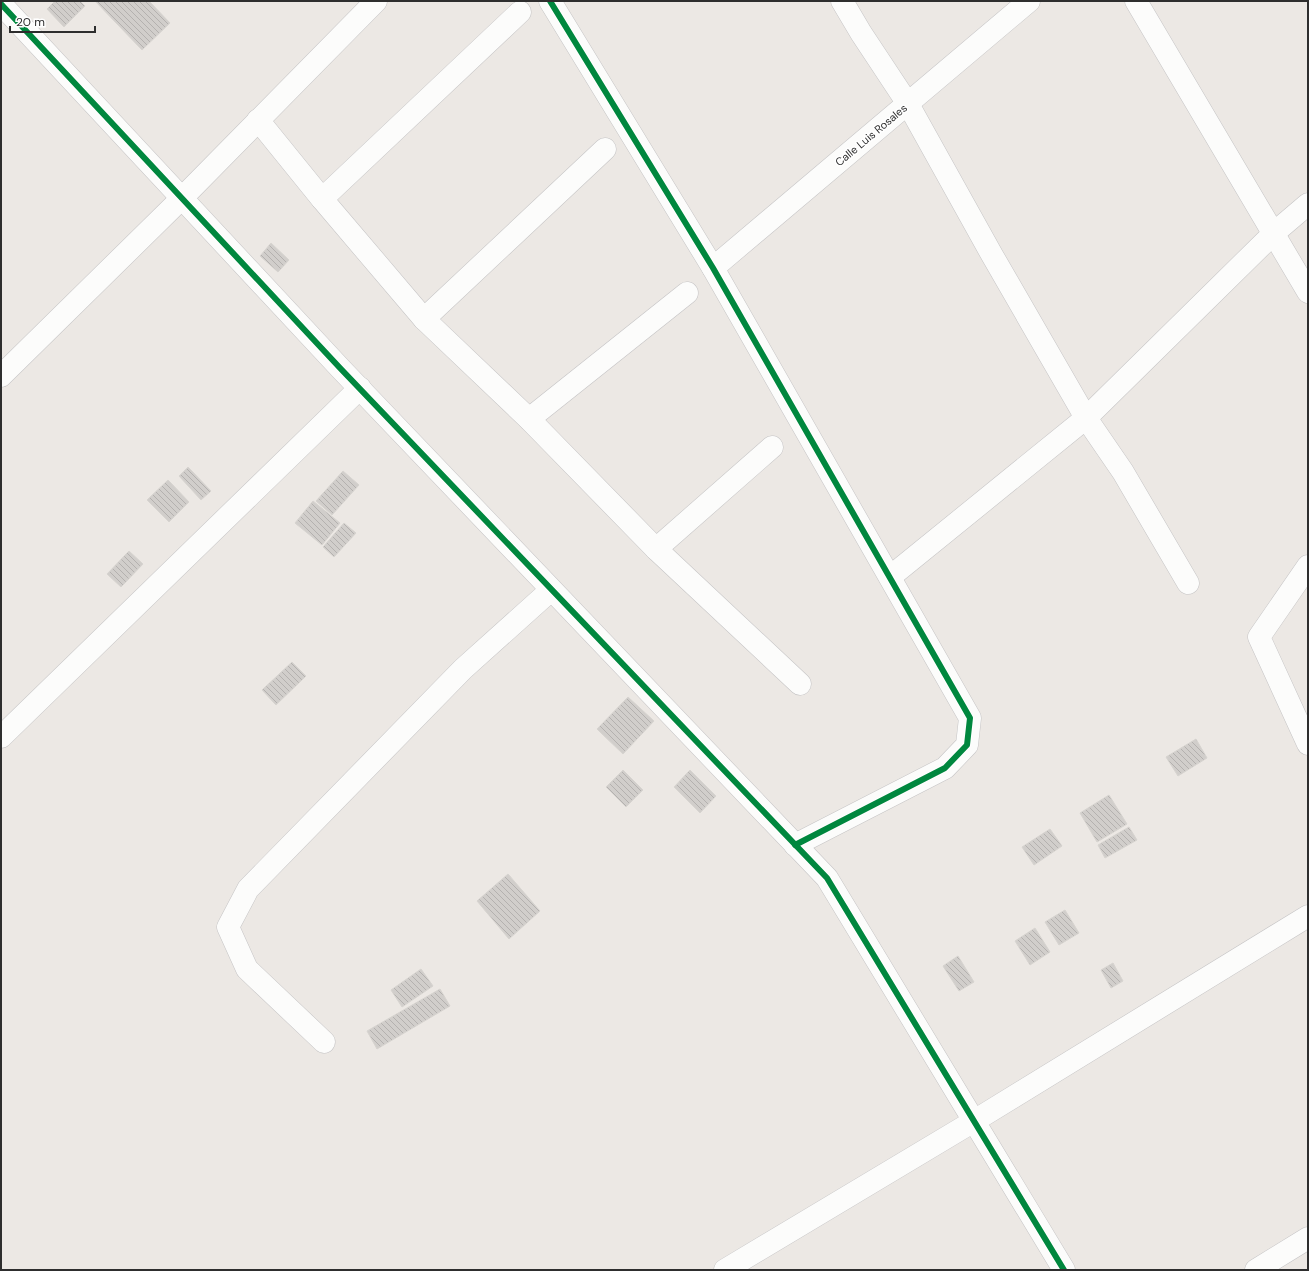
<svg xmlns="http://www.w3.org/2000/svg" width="1309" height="1271" viewBox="0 0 1309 1271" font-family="'DM Sans',sans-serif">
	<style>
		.building { fill: url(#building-back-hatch); stroke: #d7d4d0 }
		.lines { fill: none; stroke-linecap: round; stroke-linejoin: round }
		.minor-casing { stroke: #c5c4c5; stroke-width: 23 }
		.minor { stroke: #fcfcfb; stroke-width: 22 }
		.cycleway-casing { stroke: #fff; stroke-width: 8 }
		.cycleway { stroke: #00873e; stroke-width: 6 }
		.labels { text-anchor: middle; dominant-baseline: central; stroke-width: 3; stroke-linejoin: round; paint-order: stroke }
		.street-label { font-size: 11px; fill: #2e2e2e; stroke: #fff }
	</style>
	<defs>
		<pattern id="building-back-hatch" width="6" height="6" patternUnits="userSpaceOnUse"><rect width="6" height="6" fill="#d1cecb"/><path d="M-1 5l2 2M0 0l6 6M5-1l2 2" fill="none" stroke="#b4b1af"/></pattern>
	</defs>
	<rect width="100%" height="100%" fill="#ece8e4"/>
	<g class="building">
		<path d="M55 1H80L85 6 64 27 47 9Z"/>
		<path d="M95 1H149L170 23 142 50Z"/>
		<path d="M271 243 289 260 278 272 260 256Z"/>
		<path d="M188 467 211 491 201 500 179 476Z"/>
		<path d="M343 471 359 485 332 515 316 501Z"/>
		<path d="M168 480 189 502 169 522 147 500Z"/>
		<path d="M313 501 340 523 322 545 295 523Z"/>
		<path d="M344 523 356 533 334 557 323 547Z"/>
		<path d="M129 551 143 564 121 587 107 574Z"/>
		<path d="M292 662 306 676 276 705 262 690Z"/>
		<path d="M628 697 654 721 623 754 597 729Z"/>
		<path d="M1196 739 1207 758 1178 776 1166 757Z"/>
		<path d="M623 770 643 790 626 807 606 787Z"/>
		<path d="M690 770 716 796 700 813 674 787Z"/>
		<path d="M1109 795 1127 824 1097 842 1080 813Z"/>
		<path d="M1129 827 1137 840 1105 858 1098 845Z"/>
		<path d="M1050 829 1062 846 1034 865 1022 847Z"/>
		<path d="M508 874 540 911 509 939 477 901Z"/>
		<path d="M1065 910 1079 933 1059 945 1045 922Z"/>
		<path d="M1035 928 1050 952 1030 965 1015 941Z"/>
		<path d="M958 956 974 982 959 991 943 966Z"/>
		<path d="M1113 963 1123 981 1111 988 1101 970Z"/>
		<path d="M421 969 433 986 402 1007 391 990Z"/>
		<path d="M440 989 450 1006 377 1049 367 1031Z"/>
	</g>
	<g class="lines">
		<defs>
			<g id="minor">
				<path d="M550 1 713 268 970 718 967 745 945 768 795 845"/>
				<path d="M842 1 861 33 908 104 992 255 1086 418 1123 472 1188 583"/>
				<path d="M1136 1 1308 292"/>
				<path d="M1 4 340 368 827 878 1064 1270"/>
				<path d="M258 120 322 199 424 319 529 419 656 549 800 684"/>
				<path d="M322 199 520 12"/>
				<path d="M713 268 1029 1"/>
				<path d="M424 319 605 149"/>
				<path d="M1 376 182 198 376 1"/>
				<path d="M529 419 687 293"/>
				<path d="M656 549 772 447"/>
				<path d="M1308 566 1259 637 1308 744"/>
				<path d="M890 577 1086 418 1274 233 1308 204"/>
				<path d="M1 737 360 388"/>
				<path d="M324 1042 247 969 228 927 248 889 463 669 551 590"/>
				<path d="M725 1270 974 1121 1308 916"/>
				<path d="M1256 1270 1308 1238"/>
			</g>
		</defs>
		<use href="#minor" class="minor-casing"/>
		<use href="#minor" class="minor"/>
		<defs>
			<g id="cycleway">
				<path d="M550 1 713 268 970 718 967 745 945 768 795 845"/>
				<path d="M1 4 340 368 827 878 1064 1270"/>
			</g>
		</defs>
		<use href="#cycleway" class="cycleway-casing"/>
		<use href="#cycleway" class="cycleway"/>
	</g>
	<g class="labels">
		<g class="street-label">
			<text transform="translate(871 135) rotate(-40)">Calle Luis Rosales</text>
		</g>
	</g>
	<rect width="1309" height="1271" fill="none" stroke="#2e2e2e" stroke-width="4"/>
	<path d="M10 26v6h85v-6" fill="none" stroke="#2e2e2e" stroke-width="2"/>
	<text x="16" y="26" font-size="12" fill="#2e2e2e" stroke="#ffffff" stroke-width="3" paint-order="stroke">20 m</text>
</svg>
